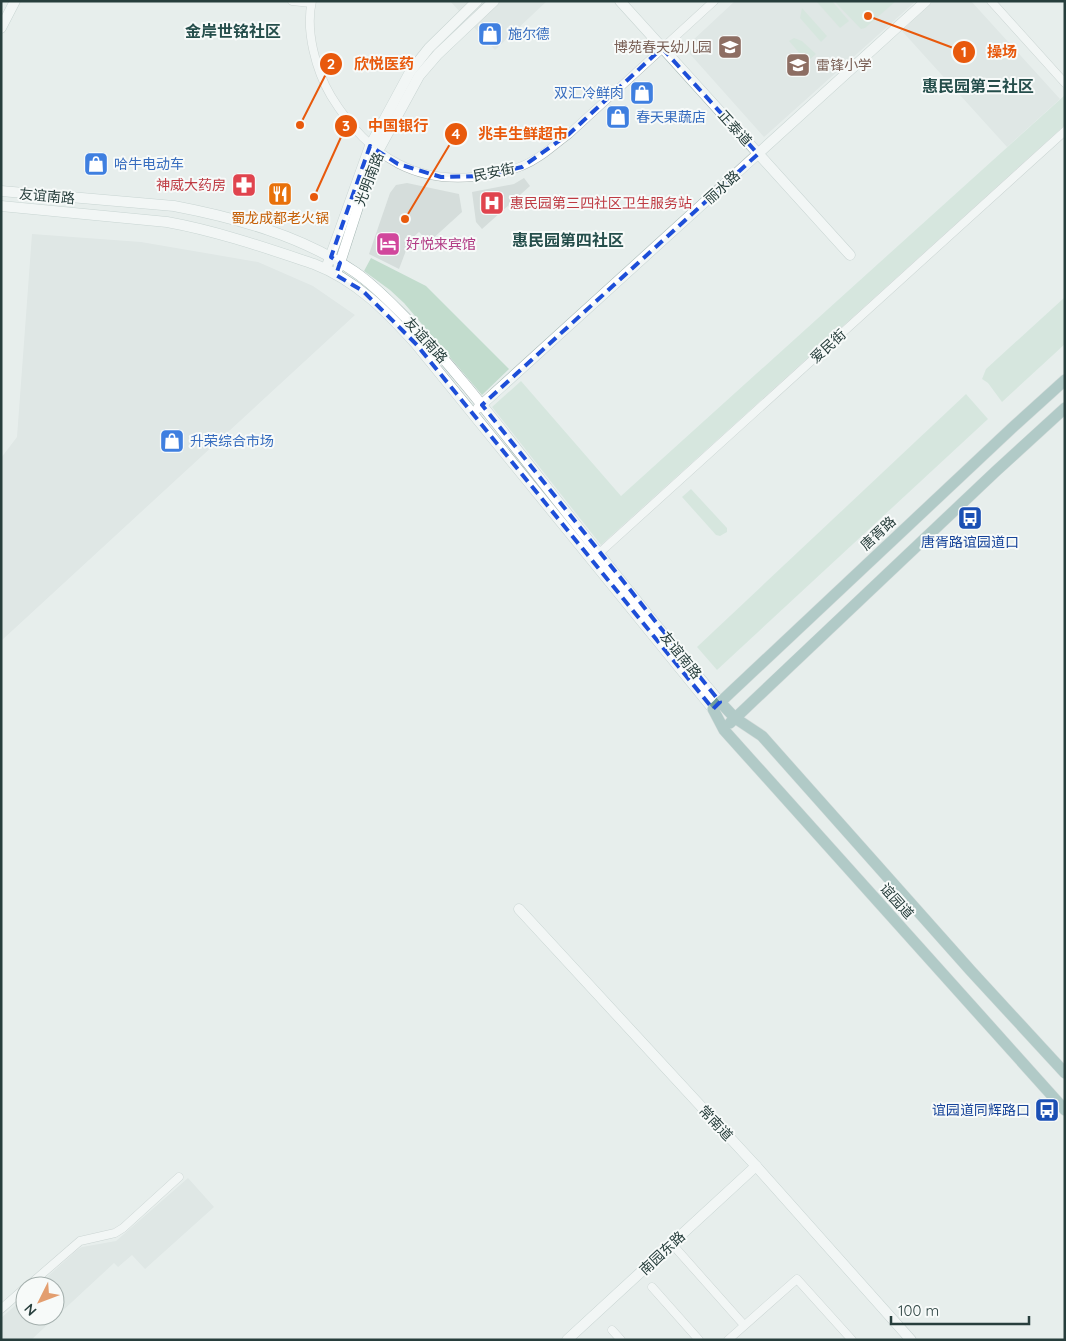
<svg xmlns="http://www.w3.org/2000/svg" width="1066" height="1341" viewBox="0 0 1066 1341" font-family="Quicksand,'Noto Sans SC',sans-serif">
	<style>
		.built { fill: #d5dddb }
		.green { fill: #c2dccd }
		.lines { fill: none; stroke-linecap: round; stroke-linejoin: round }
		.street-casing { stroke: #aab6b4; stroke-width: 9 }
		.secondary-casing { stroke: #a3b5b2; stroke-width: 11 }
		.primary-casing { stroke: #c3c9c8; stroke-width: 12 }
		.street { stroke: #fff; stroke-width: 8 }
		.secondary { stroke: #fff; stroke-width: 10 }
		.primary { stroke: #709e9a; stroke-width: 11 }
		.marked { fill: none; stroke: #1d4ed8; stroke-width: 4; stroke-dasharray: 10 6; stroke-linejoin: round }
		.labels { text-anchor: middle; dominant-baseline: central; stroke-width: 4; stroke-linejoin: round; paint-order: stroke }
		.shop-label { font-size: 14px; fill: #366cbe; stroke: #f7faf9; text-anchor: start }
		.education-label { font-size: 14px; fill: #785e54; stroke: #f7faf9; text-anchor: end }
		.street-label { font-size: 14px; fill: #273e3c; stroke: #f7faf9 }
		.health-label { font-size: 14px; fill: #be3a42; stroke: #f7faf9; text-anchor: end }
		.food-label { font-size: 14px; fill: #c56008; stroke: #f7faf9 }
		.hotel-label { font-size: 14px; fill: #b23c85; stroke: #f7faf9; text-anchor: start }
		.transit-label { font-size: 14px; fill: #164399; stroke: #f7faf9 }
		.quarter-label { font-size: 16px; font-weight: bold; fill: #254e4b; stroke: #f7faf9 }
		.leader { fill: none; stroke: #e8590c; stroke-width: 2 }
		.callout-dot { fill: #e8590c; stroke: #f7faf9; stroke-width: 2 }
		.mark-label { font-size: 15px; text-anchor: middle; font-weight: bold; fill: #fff }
		.callout-label { font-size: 15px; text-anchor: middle; font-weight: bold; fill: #e8590c; stroke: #f7faf9; stroke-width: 4; stroke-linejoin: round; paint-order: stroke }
	</style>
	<rect width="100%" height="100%" fill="#e7eeec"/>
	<g class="built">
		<path d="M450 1H547L495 50Z"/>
		<path d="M735 1H916L764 137 690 54 692 41Z"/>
		<path d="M933 1H971L1060 99 1007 147 902 31Z"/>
		<path d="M524 178 530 186 482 229 476 222 472 192 514 184Z"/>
		<path d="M407 183 459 194 462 212 429 242 419 232 410 240 399 269 369 254 390 193 396 185Z"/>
		<path d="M32 234 141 242 258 262 313 286 355 315 1 641V458L17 437Z"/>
		<path d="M188 1178 214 1207 145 1269 132 1255 118 1267 114 1263 31 1340H1V1318L25 1297V1316H55V1286H37L76 1251 82 1247 116 1241Z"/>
	</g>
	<g class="green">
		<path d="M816 1H832L849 21 840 28Z"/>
		<path d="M834 1H896L865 28 861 29Z"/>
		<path d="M802 8 827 36 821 42 800 18Z"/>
		<path d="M794 38 802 41 816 54 807 62 789 41Z"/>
		<path d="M1065 95V125L601 545 492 407 521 381 621 496Z"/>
		<path d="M371 258 426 286 509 369 482 395 404 303 390 290 364 271Z"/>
		<path d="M1065 297V344L1002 402 988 383 982 379 986 369Z"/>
		<path d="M966 394 988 419 717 670 697 647Z"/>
		<path d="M691 489 727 528V532L720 536 716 535 682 497Z"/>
	</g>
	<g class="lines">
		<defs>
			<g id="street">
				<path d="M292 1 311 3"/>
				<path d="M312 1C305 30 316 71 331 96 369 158 419 189 493 174 502 172 513 170 522 166 540 159 554 145 569 134L714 1"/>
				<path d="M991 1 1065 83"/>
				<path d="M596 556 1065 131"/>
				<path d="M672 1244 744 1325"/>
				<path d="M28 1286 80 1241 115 1233 123 1228 179 1177"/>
				<path d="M652 1287 699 1340"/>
				<path d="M1 1309 25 1288"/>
				<path d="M612 1330 621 1340"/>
				<path d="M728 1340 797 1279 852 1340"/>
			</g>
			<g id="secondary">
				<path d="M620 1 850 255"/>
				<path d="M1 28 15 1"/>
				<path d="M1 191 174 206C237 218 302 236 355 272 374 285 390 302 406 318 447 360 483 406 519 452 585 536 651 621 720 702"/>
				<path d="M1 206 167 222C217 231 266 248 314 264 356 280 386 311 416 344L713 709"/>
				<path d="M328 263 370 146 410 72 429 48 477 1"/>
				<path d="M338 269 368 176 378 151 419 76 438 54 494 1"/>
				<path d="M478 408 926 1"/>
				<path d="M519 909 756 1166 911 1340"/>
				<path d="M567 1340 756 1166"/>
			</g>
			<g id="primary">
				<path d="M1065 380 1012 428 713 709 724 730 1065 1110"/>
				<path d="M720 702 735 718 762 736 971 971 1065 1073"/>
				<path d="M730 723 995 472 1065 408"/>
			</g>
		</defs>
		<use href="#street" class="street-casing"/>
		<use href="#secondary" class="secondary-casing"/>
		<use href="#primary" class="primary-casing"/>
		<use href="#street" class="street"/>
		<use href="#secondary" class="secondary"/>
		<use href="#primary" class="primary"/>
	</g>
	<path d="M0 0H1066V1341H0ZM662 48 758 154 482 405 720 702 713 709 416 344 363 291 336 275 340 263 331 257 370 146 398 164 441 177 482 176 522 167 569 134Z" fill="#e7eeec" fill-opacity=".55" fill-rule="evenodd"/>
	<path class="marked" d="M662 48 758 154 482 405 720 702 713 709 416 344 363 291 336 275 340 263 331 257 370 146 398 164 441 177 482 176 522 167 569 134Z"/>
	<defs>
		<symbol id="shop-square" viewBox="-11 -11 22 22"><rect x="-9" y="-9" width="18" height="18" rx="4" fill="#3f7fe0" stroke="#f7faf9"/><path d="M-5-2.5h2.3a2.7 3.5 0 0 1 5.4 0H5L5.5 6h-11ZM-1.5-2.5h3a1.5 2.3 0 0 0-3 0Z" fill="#fff"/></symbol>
		<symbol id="school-square" viewBox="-11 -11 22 22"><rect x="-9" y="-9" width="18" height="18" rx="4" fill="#8d6e63" stroke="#f7faf9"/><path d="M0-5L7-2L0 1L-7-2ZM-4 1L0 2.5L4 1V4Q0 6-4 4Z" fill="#fff"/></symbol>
		<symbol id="pharmacy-square" viewBox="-11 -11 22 22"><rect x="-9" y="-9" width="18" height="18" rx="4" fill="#e0444e" stroke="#f7faf9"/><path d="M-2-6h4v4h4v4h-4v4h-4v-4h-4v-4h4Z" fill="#fff"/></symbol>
		<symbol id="restaurant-square" viewBox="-11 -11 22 22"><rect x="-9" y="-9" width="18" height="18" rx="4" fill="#e8710a" stroke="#f7faf9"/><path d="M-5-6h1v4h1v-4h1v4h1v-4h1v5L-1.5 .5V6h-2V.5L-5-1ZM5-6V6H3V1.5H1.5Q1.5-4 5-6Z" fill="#fff"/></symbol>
		<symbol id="hospital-square" viewBox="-11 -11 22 22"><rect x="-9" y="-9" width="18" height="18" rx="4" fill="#e0444e" stroke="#f7faf9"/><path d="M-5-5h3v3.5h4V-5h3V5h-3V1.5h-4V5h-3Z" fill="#fff"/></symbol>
		<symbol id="hotel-square" viewBox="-11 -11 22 22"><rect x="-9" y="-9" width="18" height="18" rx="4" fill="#d1479c" stroke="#f7faf9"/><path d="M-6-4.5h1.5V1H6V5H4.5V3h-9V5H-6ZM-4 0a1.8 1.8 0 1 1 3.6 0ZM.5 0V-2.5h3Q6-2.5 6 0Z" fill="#fff"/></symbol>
		<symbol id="bus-square" viewBox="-11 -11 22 22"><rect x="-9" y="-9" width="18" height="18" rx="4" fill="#1a4fb4" stroke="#f7faf9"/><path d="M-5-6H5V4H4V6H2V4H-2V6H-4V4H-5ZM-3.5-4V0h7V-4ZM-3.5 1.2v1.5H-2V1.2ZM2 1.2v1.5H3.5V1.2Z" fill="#fff"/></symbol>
	</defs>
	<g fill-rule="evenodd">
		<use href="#shop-square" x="476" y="20" width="28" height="28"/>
		<use href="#school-square" x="716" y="33" width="28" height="28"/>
		<use href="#school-square" x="784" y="51" width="28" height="28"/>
		<use href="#shop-square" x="628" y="79" width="28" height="28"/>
		<use href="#shop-square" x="604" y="103" width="28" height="28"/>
		<use href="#shop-square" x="82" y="150" width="28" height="28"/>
		<use href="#pharmacy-square" x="230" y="171" width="28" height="28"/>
		<use href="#restaurant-square" x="266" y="180" width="28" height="28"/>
		<use href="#hospital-square" x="478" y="189" width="28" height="28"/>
		<use href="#hotel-square" x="374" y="230" width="28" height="28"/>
		<use href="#shop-square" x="158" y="427" width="28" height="28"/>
		<use href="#bus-square" x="956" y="504" width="28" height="28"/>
		<use href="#bus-square" x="1033" y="1096" width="28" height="28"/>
	</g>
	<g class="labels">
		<g class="shop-label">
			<text x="508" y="34">施尔德</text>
			<text x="624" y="93" text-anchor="end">双汇冷鲜肉</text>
			<text x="636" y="117">春天果蔬店</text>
			<text x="114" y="164">哈牛电动车</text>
			<text x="190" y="441">升荣综合市场</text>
		</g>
		<g class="education-label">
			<text x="712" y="47">博苑春天幼儿园</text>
			<text x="816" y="65" text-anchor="start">雷锋小学</text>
		</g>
		<g class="street-label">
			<text transform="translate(735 128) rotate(48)">正泰道</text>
			<text transform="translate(494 172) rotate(-11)">民安街</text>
			<text transform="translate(369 179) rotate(-69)">光明南路</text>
			<text transform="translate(722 187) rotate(-42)">丽水路</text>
			<text transform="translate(47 196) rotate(5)">友谊南路</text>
			<text transform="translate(426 340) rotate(48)">友谊南路</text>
			<text transform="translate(828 346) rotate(-42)">爱民街</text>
			<text transform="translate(878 533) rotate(-43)">唐胥路</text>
			<text transform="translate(681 655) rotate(51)">友谊南路</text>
			<text transform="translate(897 901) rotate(48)">谊园道</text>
			<text transform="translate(716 1123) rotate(47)">常南道</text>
			<text transform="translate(662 1253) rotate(-43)">南园东路</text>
		</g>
		<g class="health-label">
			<text x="226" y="185">神威大药房</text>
			<text x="510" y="203" text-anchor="start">惠民园第三四社区卫生服务站</text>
		</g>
		<g class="food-label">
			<text x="280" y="218">蜀龙成都老火锅</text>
		</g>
		<g class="hotel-label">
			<text x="406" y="244">好悦来宾馆</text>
		</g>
		<g class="transit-label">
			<text x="970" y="542">唐胥路谊园道口</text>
			<text x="1030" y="1110" text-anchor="end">谊园道同辉路口</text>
		</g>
		<g class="quarter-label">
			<text x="233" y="31">金岸世铭社区</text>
			<text x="978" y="86">惠民园第三社区</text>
			<text x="568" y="240">惠民园第四社区</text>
		</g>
	</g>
	<path class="leader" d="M868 16L964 52M300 125L331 64M314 197L346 126M405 219L456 134"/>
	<g class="callout-dot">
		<circle cx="868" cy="16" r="5"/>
		<circle cx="300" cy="125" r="5"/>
		<circle cx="314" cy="197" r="5"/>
		<circle cx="405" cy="219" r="5"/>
		<circle cx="964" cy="52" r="12"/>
		<circle cx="331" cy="64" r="12"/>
		<circle cx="346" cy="126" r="12"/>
		<circle cx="456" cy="134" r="12"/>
	</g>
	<g class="mark-label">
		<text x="964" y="57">1</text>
		<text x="331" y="69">2</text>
		<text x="346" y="131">3</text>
		<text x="456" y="139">4</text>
	</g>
	<g class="callout-label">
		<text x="1002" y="57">操场</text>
		<text x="384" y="69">欣悦医药</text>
		<text x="398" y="131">中国银行</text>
		<text x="523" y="139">兆丰生鲜超市</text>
	</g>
	<rect width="1066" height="1341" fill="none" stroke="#273e3c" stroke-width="5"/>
	<g transform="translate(40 1301) rotate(228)"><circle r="24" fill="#f7faf9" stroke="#a4afad"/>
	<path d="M0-4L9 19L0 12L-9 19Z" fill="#e39e6f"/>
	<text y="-8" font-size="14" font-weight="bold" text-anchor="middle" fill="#273e3c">N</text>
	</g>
	<path d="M891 1316v8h138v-8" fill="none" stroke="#273e3c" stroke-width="2.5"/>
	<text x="898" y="1316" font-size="15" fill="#273e3c" stroke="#f7faf9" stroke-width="4" paint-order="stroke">100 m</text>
</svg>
